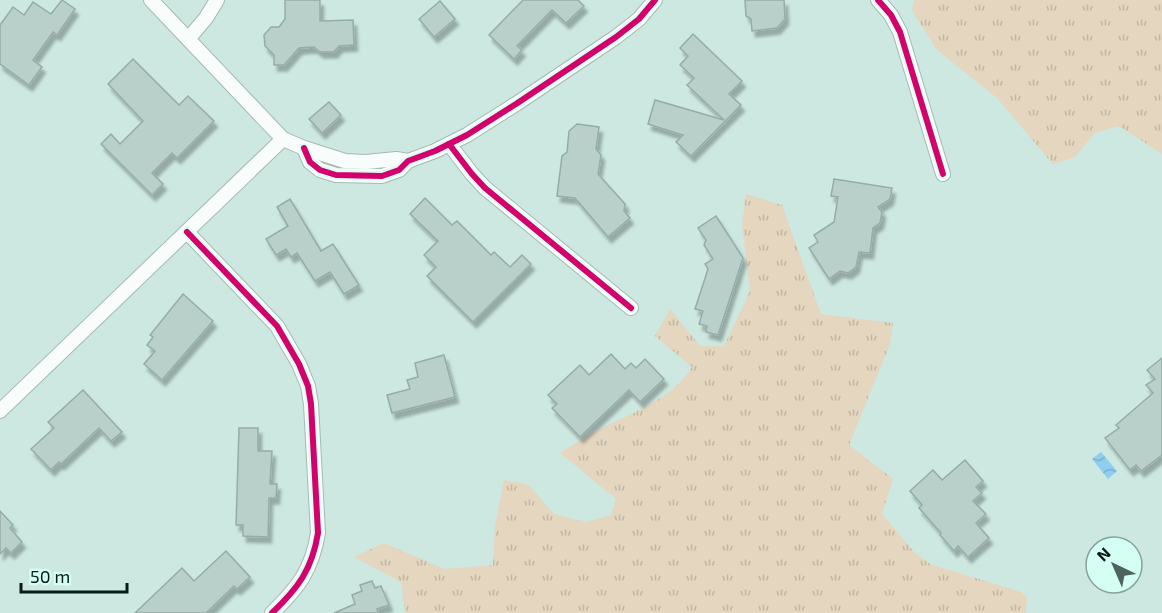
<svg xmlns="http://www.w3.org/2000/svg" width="1162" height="613" viewBox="0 0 1162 613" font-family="'Exo 2',sans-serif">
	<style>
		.grass { fill: url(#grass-tufts) }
		.water { fill: url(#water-waves) }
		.building { fill: #b9cfc9; stroke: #96aca6; stroke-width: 1.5; filter: url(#shadow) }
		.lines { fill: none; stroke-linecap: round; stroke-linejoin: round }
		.minor-casing { stroke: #a5bab4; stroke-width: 16 }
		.minor { stroke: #f8fcfa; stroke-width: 14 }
		.cycleway-casing { stroke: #d6fff4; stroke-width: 10 }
		.cycleway { stroke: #d6006c; stroke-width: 6 }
	</style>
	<defs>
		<pattern id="grass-tufts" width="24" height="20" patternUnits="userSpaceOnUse" patternTransform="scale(1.5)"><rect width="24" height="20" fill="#e4d6bf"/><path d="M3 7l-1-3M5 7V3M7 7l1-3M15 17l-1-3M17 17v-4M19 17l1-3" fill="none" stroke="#c2b7a3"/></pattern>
		<pattern id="water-waves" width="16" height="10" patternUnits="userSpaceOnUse" patternTransform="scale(1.5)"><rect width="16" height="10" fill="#8fceee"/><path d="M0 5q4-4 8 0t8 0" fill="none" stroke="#7ab0cb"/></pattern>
		<filter id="shadow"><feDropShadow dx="3.5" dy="6" stdDeviation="1.5" flood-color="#0004"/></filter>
	</defs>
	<rect width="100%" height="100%" fill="#cde8e1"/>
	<g class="grass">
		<path d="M914 0H1162V154L1119 126 1095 133 1075 157 1053 164 997 98 936 49 912 10Z"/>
		<path d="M746 194 782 205 821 314 893 323 890 344 849 445 893 479 882 514 914 552 930 564 1021 592 1027 597 1026 613H405L401 582 354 557 384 543 444 569 493 565 495 526 504 480 529 485 554 514 586 522 611 515 616 499 560 453C573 445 586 436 600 429 634 412 671 400 692 367L655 336 670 309 700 346H724L750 291 742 224Z"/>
	</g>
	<path class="water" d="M1101 452 1117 471 1108 479 1092 459Z"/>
	<g class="building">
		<path d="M62 0 75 9 57 35 53 32 33 60 42 67 29 85 0 64V25L13 7 24 15 33 2 51 14Z"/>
		<path d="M285 0H320V21L353 20 354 45 339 46 334 52H320L314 47 299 48 284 65H274V55L265 46 264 35 271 27H279L285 19Z"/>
		<path d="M523 0H578L584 6 566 23 552 10 517 46 522 50 514 59 489 35Z"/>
		<path d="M745 0H784L785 19 777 28 752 31 751 19 746 16Z"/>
		<path d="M440 1 455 19 434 37 419 19Z"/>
		<path d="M693 34 742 81 729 94 741 105 691 156 676 142 683 135 648 124 655 100 724 120 687 85 694 78 680 65 688 56 680 48Z"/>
		<path d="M133 59 179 105 188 96 214 121 177 158 172 153 152 173 163 184 152 195 101 144 111 134 120 144 143 121 108 84Z"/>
		<path d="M329 102 341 115 322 133 309 119Z"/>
		<path d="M577 124 599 127 596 149 601 155 598 174 625 204 624 211 630 218 608 237 575 198 557 196 562 156 567 152 569 131Z"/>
		<path d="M834 179 892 188 890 199 878 207 882 212 880 223 873 228 870 253 859 252 856 267 848 273 840 271 829 279 809 248 818 242 814 235 834 222 838 197 831 196Z"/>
		<path d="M425 198 452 225 457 221 491 255 494 252 510 267 522 255 531 264 473 322 427 276 436 267 424 255 438 241 410 214Z"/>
		<path d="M290 199 321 251 333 244 359 285 344 294 330 272 315 281 297 253 291 257 286 249 276 255 266 239 288 226 277 207Z"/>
		<path d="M716 216 743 258 718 335 706 332 707 326 699 324 703 311 695 309 708 269 705 264 713 259 704 245 706 240 698 228Z"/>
		<path d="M183 294 213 321 162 380 144 364 155 351 147 345 153 337 150 335Z"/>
		<path d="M611 354 625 369 631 363 636 368 645 359 664 379 640 402 629 390 580 437 552 408 557 404 548 395 580 365 589 375Z"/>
		<path d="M444 355 455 397 392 413 387 395 410 389 407 380 418 377 415 363Z"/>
		<path d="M1162 358V455L1141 471 1136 465 1130 470 1105 438 1119 428 1116 425 1153 393 1146 385 1155 379 1147 370Z"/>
		<path d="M83 390 122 432 111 441 99 428 61 464 59 462 51 470 31 449 54 428 48 422Z"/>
		<path d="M239 428H258V451H272L270 484H277L276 498H269L268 537 243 536V525H236Z"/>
		<path d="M965 460 983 481 976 487 982 493 973 501 986 514 976 523 989 538 968 557 958 546 954 551 940 535 941 533 919 508 922 505 910 491 933 470 942 480Z"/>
		<path d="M0 511 13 525 10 528 22 542 11 553 6 548 0 554Z"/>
		<path d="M226 551 250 577 237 589 234 586 206 613H135L182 568 194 581Z"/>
		<path d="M372 581 375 588 381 586 389 605 377 609 378 613H334L355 604 352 595 362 591 360 585Z"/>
	</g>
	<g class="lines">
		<defs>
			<g id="minor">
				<path d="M151 0 283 139 304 148 345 161 366 162 396 159 408 161"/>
				<path d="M878 0 891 15 900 32 943 174"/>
				<path d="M189 38 206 18 217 0"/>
				<path d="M449 144 472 174 485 188 631 308"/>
				<path d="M304 148 310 162 320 170 336 175 382 176 399 170 408 161 435 151 467 135 516 104 616 37 639 19 655 0"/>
				<path d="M187 232 277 326 299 364 308 386 311 404 318 533C312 570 298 588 272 613"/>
				<path d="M0 411 283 139"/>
			</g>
		</defs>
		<use href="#minor" class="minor-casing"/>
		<use href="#minor" class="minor"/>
		<defs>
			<g id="cycleway">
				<path d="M878 0 891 15 900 32 943 174"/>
				<path d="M449 144 472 174 485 188 631 308"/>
				<path d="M304 148 310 162 320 170 336 175 382 176 399 170 408 161 435 151 467 135 516 104 616 37 639 19 655 0"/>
				<path d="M187 232 277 326 299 364 308 386 311 404 318 533C312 570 298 588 272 613"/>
			</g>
		</defs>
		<use href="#cycleway" class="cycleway-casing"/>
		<use href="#cycleway" class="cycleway"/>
	</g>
	<g transform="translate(1114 565) rotate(316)"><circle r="28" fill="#d6fff4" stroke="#83a49c" stroke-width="1.5"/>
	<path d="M0-4.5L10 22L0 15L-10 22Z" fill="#4c635e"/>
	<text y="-9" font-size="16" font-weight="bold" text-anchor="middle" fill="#071b17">N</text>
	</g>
	<path d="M21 583v9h106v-9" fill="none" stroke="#071b17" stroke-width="3"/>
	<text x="30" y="583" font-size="18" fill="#071b17" stroke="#d6fff4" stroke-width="4.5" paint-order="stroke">50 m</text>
</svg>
